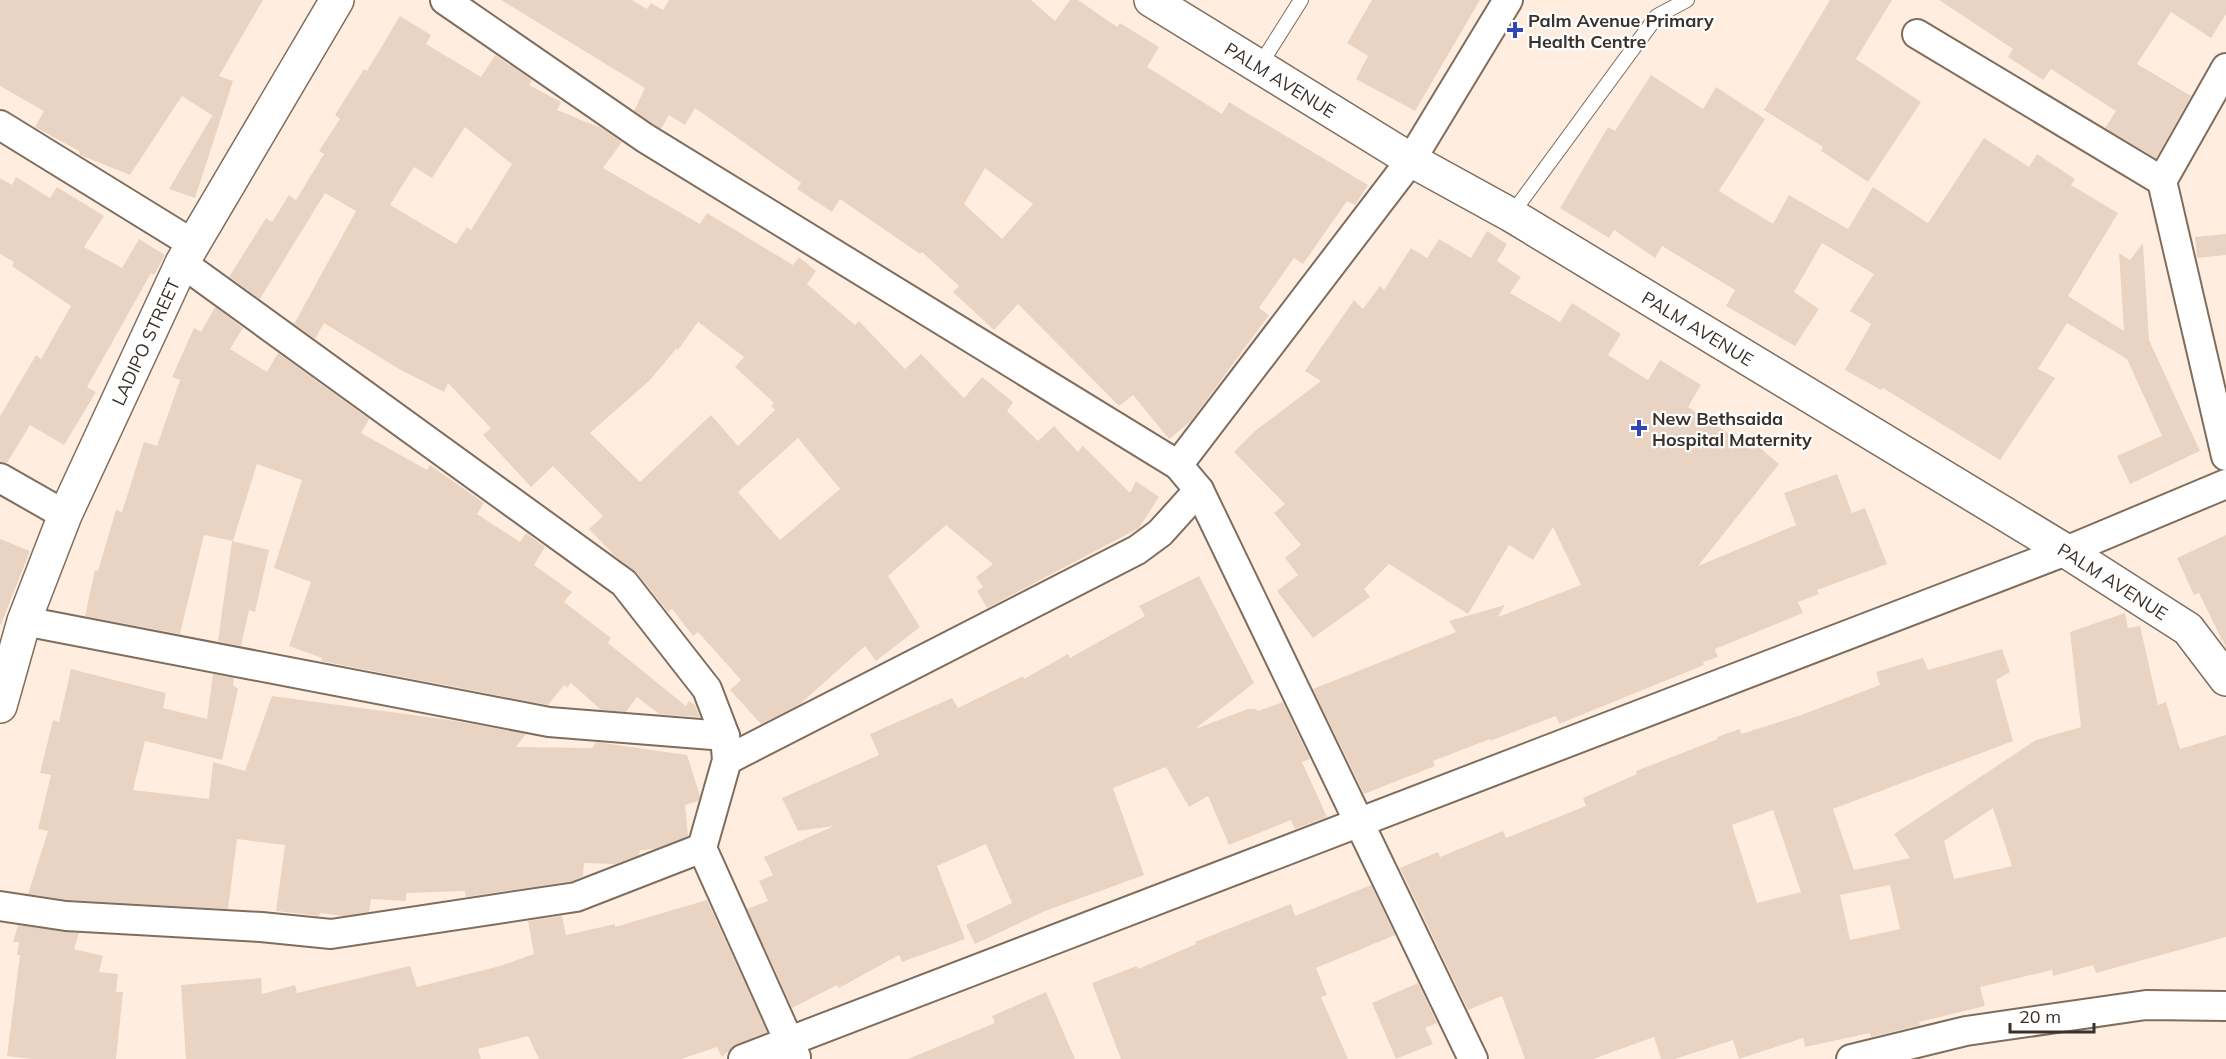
<svg xmlns="http://www.w3.org/2000/svg" width="2226" height="1059" viewBox="0 0 2226 1059" font-family="Mulish,sans-serif">
	<style>
		.building { fill: #e9d4c3; fill-rule: evenodd }
		.lines { fill: none; stroke-linecap: round; stroke-linejoin: round }
		.service-casing { stroke: #7f6d5d; stroke-width: 16 }
		.minor-casing { stroke: #7f6d5d; stroke-width: 32 }
		.tertiary-casing { stroke: #7f6d5d; stroke-width: 36 }
		.secondary-casing { stroke: #7f6d5d; stroke-width: 36 }
		.service { stroke: #fff; stroke-width: 14 }
		.minor { stroke: #fff; stroke-width: 28 }
		.tertiary { stroke: #fff; stroke-width: 33 }
		.secondary { stroke: #fff; stroke-width: 33 }
		.poi-dot { fill: #3146b7; stroke: #fefefe; stroke-width: 2 }
		.labels { text-anchor: middle; dominant-baseline: central; stroke-width: 4.5; stroke-linejoin: round; paint-order: stroke }
		.poi-label { font-size: 18px; font-weight: bold; fill: #39312a; stroke: #fefefe; text-anchor: start }
		.street-label { font-size: 18px; fill: #39312a; stroke: #fefefe }
	</style>
	<rect width="100%" height="100%" fill="#ffeee0"/>
	<g class="building">
		<path d="M0 0H263L219 76 233 81 195 198 169 189 212 116 216 118 182 96 130 175 80 155 79 151 35 127 44 111 0 86Z"/>
		<path d="M501 0H632L647 9 651 3 663 10 669 0H1031L1055 21 1070 0H1078L1117 27 1120 23 1159 47 1147 67 1222 114 1229 102 1368 185 1355 205 1347 201 1303 264 1294 258 1259 308 1269 315 1191 421 1169 439 1133 395 1119 406 1018 304 994 330 953 292 959 286 922 252 920 254 840 199 832 212 797 189 801 183 695 108 685 125 669 115 661 129 634 111 645 88ZM985 168 1033 204 1002 239 964 204Z"/>
		<path d="M1372 0H1480L1415 111 1356 79 1368 56 1347 43Z"/>
		<path d="M1830 0H1892L1856 59 1921 102 1868 182 1821 151 1823 147 1764 110Z"/>
		<path d="M1939 0H2226V14L2211 38 2171 12 2137 64 2191 96 2156 158 2105 128 2116 111 2051 69 2043 80 2008 57 2013 49Z"/>
		<path d="M400 16 431 35 426 44 481 77 495 55 532 80 529 85 561 102 557 110 601 128 622 142 603 168 700 224 707 213 793 265 799 257 816 271 807 284 855 325 859 321 905 369 921 354 964 398 982 377 1013 402 1007 411 1038 441 1054 426 1078 452 1083 446 1130 493 1136 481 1159 497 1139 528 987 608 977 591 983 587 976 577 993 564 946 525 888 576 920 627 876 661 865 646 799 705 761 724 730 690 741 680 698 632 693 636 672 609 668 612 637 573 614 555 589 529 603 516 553 466 531 487 483 435 491 428 448 383 444 392 399 369 324 323 315 339 294 324 356 211 325 193 260 299 229 277 266 218 272 222 289 195 296 200 324 154 319 151 340 119 335 115 364 69 367 71ZM465 127 512 164 471 230 467 227 456 244 390 205 414 167 432 178ZM698 322 744 357 735 367 774 403 771 406 775 410 738 446 711 415 640 482 590 433 650 380 676 349 678 350ZM798 438 840 489 780 540 738 492Z"/>
		<path d="M1651 75 1703 109 1716 87 1765 119 1719 191 1773 224 1789 195 1848 229 1873 187 1928 223 1984 138 2029 167 2037 154 2075 179 2071 185 2118 213 2068 296 2124 331 2119 253 2130 260 2143 243 2149 340 2200 451 2130 484 2117 456 2162 436 2127 359 2067 323 2038 369 2055 378 2000 460 1883 388 1881 390 1845 370 1871 324 1850 311 1874 274 1822 243 1794 292 1819 309 1795 346 1726 306 1735 290 1662 246 1655 258 1614 230 1609 238 1560 208 1608 127 1615 131Z"/>
		<path d="M16 177 50 198 57 187 104 216 84 247 122 268 139 239 165 255 154 275 151 273 87 387 96 392 64 445 30 425 7 463 0 462V416L36 355 41 359 71 306 12 266 14 262 0 254V178L12 185Z"/>
		<path d="M1487 231 1507 244 1497 261 1521 277 1510 293 1560 322 1572 303 1621 334 1608 355 1648 380 1660 360 1701 385 1688 407 1742 442 1747 437 1779 464 1698 566 1796 525 1784 493 1837 474 1852 513 1865 508 1887 564 1817 590 1819 594 1798 602 1803 613 1715 649 1718 657 1703 662 1704 665 1559 724 1556 716 1490 741V739L1433 761 1435 766 1364 794 1313 689 1456 632 1449 621 1505 605 1498 617 1581 585 1553 527 1533 560 1509 545 1468 614 1389 564 1364 589 1370 597 1313 638 1277 591 1298 575 1285 558 1301 545 1274 513 1285 504 1234 452 1255 431 1321 381 1305 371 1354 300 1363 309 1380 286 1384 290 1411 248 1427 258 1439 239 1471 258Z"/>
		<path d="M2226 234V255L2197 258 2195 237Z"/>
		<path d="M215 307 243 328 230 349 267 372 278 353 369 419 361 433 427 470 430 465 484 503 477 514 520 542 526 533 545 547 534 565 572 592 564 602 611 638 608 643 686 706 689 701 695 705 700 717 659 714 637 697 626 712 601 710 571 683 567 688 564 685 548 705 321 661 322 658 289 646 311 582 274 568 302 480 257 464 233 541 204 535 180 634 85 616 95 570 98 571 116 510 122 512 144 442 157 446 180 380 172 377 194 328 201 332Z"/>
		<path d="M2226 535V648L2199 593 2194 595 2177 558Z"/>
		<path d="M0 539 30 551 1 624H0Z"/>
		<path d="M232 541 269 550 255 612 249 610 241 646 218 641Z"/>
		<path d="M1199 576 1254 683 1195 729 1248 709H1256L1258 711 1283 702 1310 759 1302 762 1327 817 1295 829 1291 820 1229 845 1208 796 1189 807 1166 767 1113 788 1144 875 1045 911 975 944 966 925 1012 903 986 844 937 866 965 939 902 962 899 955 839 988 837 985 792 1008 747 909 768 901 759 881 773 875 764 857 834 826 798 831 782 798 879 755 870 734 952 698 958 708 1023 676 1024 679 1068 654 1070 658 1145 616 1139 606Z"/>
		<path d="M2125 613 2128 628 2140 626 2158 705 2166 702 2180 749 2226 735V937L2096 973 2093 965 2053 976 2052 970 1980 987 1985 1006 1919 1022 1920 1025 1871 1037 1870 1033 1805 1047 1803 1038 1739 1059 1733 1040 1675 1059H1661L1654 1037 1593 1059H1525L1502 996 1468 1010 1400 868 1438 852 1440 857 1503 831 1506 838 1586 806 1583 798 1637 774 1636 771 1718 739 1717 737 1740 729 1741 734 1801 715 1880 685 1876 672 1923 658 1928 670 2002 649 2010 672 1996 680 2013 741 1833 809 1854 870 1910 858 1894 834 2036 740 2081 727 2070 632ZM1993 808 2012 866 1954 879 1944 841ZM1773 810 1801 892 1757 903 1732 825ZM1890 885 1900 929 1850 940 1840 895Z"/>
		<path d="M71 669 166 693 163 708 207 719 213 674 234 678 233 685 238 689 222 760 145 741 133 790 209 799 213 762 245 771 272 696 450 720 526 734 516 747 592 748 596 742 687 755 700 796 698 801 685 805 688 836 655 849 640 850 639 855 615 864 584 863 583 876 572 881 466 897 465 891 406 893V901L371 899 369 912 343 916 320 913 319 916 276 911 285 845 237 839 228 909 68 900 28 894 48 831 38 829 51 775 40 773 53 720 59 722Z"/>
		<path d="M1371 885 1395 935 1316 968 1327 995 1321 997 1348 1059H1121L1092 983 1137 966 1138 969 1196 944 1195 942 1291 904 1295 916Z"/>
		<path d="M707 900 767 1032 737 1044 722 1057 717 1047 681 1059H539L528 1036 478 1049 481 1059H186L181 985 261 978 262 994 295 985 297 993 410 966 417 987 500 966 534 954 528 921 562 916 566 935 615 924V927Z"/>
		<path d="M18 925 79 933 74 949 103 956 99 972 118 974 116 992H123L116 1059H32L7 1056 20 955H17L19 942H13Z"/>
		<path d="M1418 983 1437 1023 1425 1028 1433 1044 1396 1059 1372 1003Z"/>
		<path d="M1046 992 1075 1059H908L995 1023 992 1016Z"/>
	</g>
	<g class="lines">
		<defs>
			<g id="service">
				<path d="M1260 65 1301 0"/>
				<path d="M1511 215 1657 16 1687 0"/>
			</g>
			<g id="minor">
				<path d="M445 0 645 138 1178 465 1199 490 1473 1059"/>
				<path d="M1917 34 2162 181"/>
				<path d="M2226 68 2162 181 2226 456"/>
				<path d="M0 125 193 244"/>
				<path d="M182 263 624 583 707 689 725 736 727 760 702 848 796 1057"/>
				<path d="M1178 465 1411 160 1508 0"/>
				<path d="M0 478 65 515"/>
				<path d="M24 621 549 722 725 736"/>
				<path d="M727 760 1137 550 1160 533 1199 490"/>
				<path d="M0 906 66 916 261 927 331 934 576 897 702 848"/>
				<path d="M743 1059 2066 551 2226 484"/>
				<path d="M1851 1059 1966 1031 2146 1005 2226 1006"/>
			</g>
			<g id="tertiary">
				<path id="s1" d="M1151 0 1411 160 1511 215 2066 551 2188 629 2226 679"/>
			</g>
			<g id="secondary">
				<path id="s2" d="M0 706 24 621 65 515 182 263 337 0"/>
			</g>
		</defs>
		<use href="#service" class="service-casing"/>
		<use href="#minor" class="minor-casing"/>
		<use href="#tertiary" class="tertiary-casing"/>
		<use href="#secondary" class="secondary-casing"/>
		<use href="#service" class="service"/>
		<use href="#minor" class="minor"/>
		<use href="#tertiary" class="tertiary"/>
		<use href="#secondary" class="secondary"/>
	</g>
	<g class="poi-dot">
		<path d="M1512 21h6v6h6v6h-6v6h-6v-6h-6v-6h6z"/>
		<path d="M1636 419h6v6h6v6h-6v6h-6v-6h-6v-6h6z"/>
	</g>
	<g class="labels">
		<g class="poi-label">
			<text x="1528" y="20">Palm Avenue Primary<tspan x="1528" dy="21">Health Centre</tspan></text>
			<text x="1652" y="418">New Bethsaida<tspan x="1652" dy="21">Hospital Maternity</tspan></text>
		</g>
		<g class="street-label">
			<text stroke="none"><textPath href="#s1" startOffset="152">PALM AVENUE</textPath></text>
			<text stroke="none"><textPath href="#s1" startOffset="638">PALM AVENUE</textPath></text>
			<text stroke="none"><textPath href="#s2" startOffset="393">LADIPO STREET</textPath></text>
			<text stroke="none"><textPath href="#s1" startOffset="1124">PALM AVENUE</textPath></text>
		</g>
	</g>
	<path d="M2010 1023v9h84v-9" fill="none" stroke="#39312a" stroke-width="3"/>
	<text x="2019" y="1023" font-size="18" fill="#39312a" stroke="#fefefe" stroke-width="4.5" paint-order="stroke">20 m</text>
</svg>
